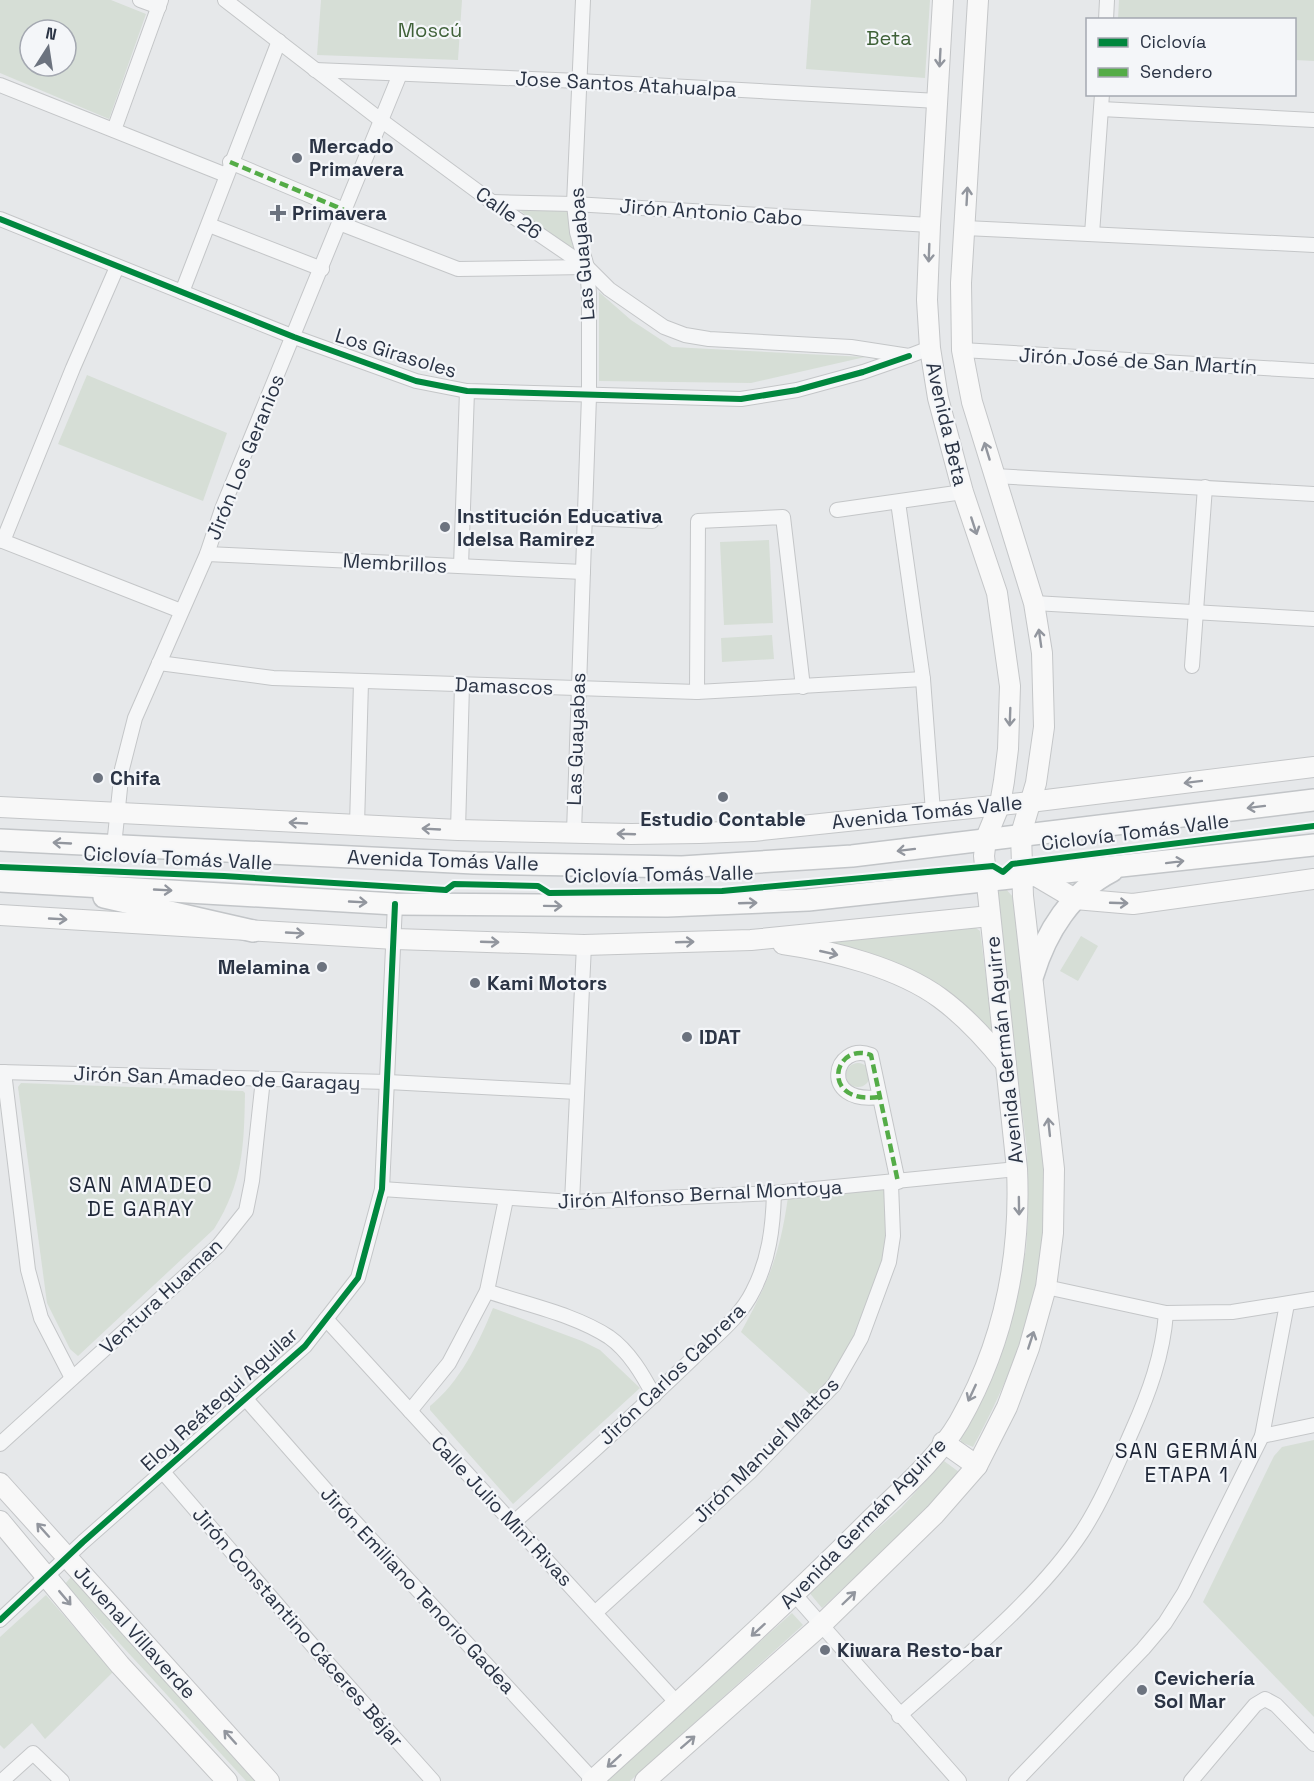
<svg xmlns="http://www.w3.org/2000/svg" width="1314" height="1781" viewBox="0 0 1314 1781" font-family="'Space Grotesk',sans-serif">
	<style>
		.green { fill: #d6ded6; fill-rule: evenodd }
		.lines { fill: none; stroke-linecap: round; stroke-linejoin: round }
		.street-casing { stroke: #c4c6c8; stroke-width: 16 }
		.secondary-casing { stroke: #c4c6c8; stroke-width: 22 }
		.primary-casing { stroke: #c2c5c8; stroke-width: 24 }
		.street { stroke: #f5f6f7; stroke-width: 14 }
		.secondary { stroke: #f8f8f8; stroke-width: 20 }
		.primary { stroke: #f8f8f8; stroke-width: 21 }
		.quiet { stroke: #54ac47; stroke-width: 4.5; stroke-dasharray: 9 4.5; stroke-linecap: butt }
		.cycleway-casing { stroke: #f4f6f9; stroke-width: 10 }
		.cycleway { stroke: #00873e; stroke-width: 6 }
		.oneway { stroke: #92969e }
		.poi-dot { fill: #6c737f; stroke: #f4f6f9; stroke-width: 2 }
		.labels { text-anchor: middle; dominant-baseline: central; stroke-width: 4.5; stroke-linejoin: round; paint-order: stroke }
		.park-label { font-size: 20px; fill: #3f6138; stroke: #f4f6f9 }
		.street-label { font-size: 20px; fill: #2b3445; stroke: #f4f6f9 }
		.poi-label { font-size: 20px; font-weight: bold; fill: #2b3445; stroke: #f4f6f9; text-anchor: start }
		.neighbourhood-label { font-size: 21px; letter-spacing: 1.5px; fill: #1d2536; stroke: #f4f6f9 }
	</style>
	<rect width="100%" height="100%" fill="#e6e8ea"/>
	<g class="green">
		<path d="M0 0H111L146 14 109 119 0 73ZM30 30H66V66H30Z"/>
		<path d="M321 0H462L458 60 317 55Z"/>
		<path d="M811 0H930L925 78 806 69Z"/>
		<path d="M1119 0H1314V61L1295 60 1294 20 1118 19Z"/>
		<path d="M517 208 571 211 575 255Z"/>
		<path d="M599 292 631 320 672 347 865 357 751 383 599 381Z"/>
		<path d="M87 375 227 433 203 501 58 444Z"/>
		<path d="M769 540 773 623 724 625 720 542Z"/>
		<path d="M772 635 774 659 722 662 721 638Z"/>
		<path d="M1005 888 1013 897C1020 961 1027 1024 1035 1087 1041 1141 1049 1196 1043 1251 1034 1320 1006 1386 973 1447L961 1442V1437L1010 1323 1026 1250 1028 1218 1027 1150 995 894Z"/>
		<path d="M973 926 980 931 993 1032H989L828 945 827 941Z"/>
		<path d="M1081 936 1098 946 1078 981 1060 971Z"/>
		<circle cx="858" cy="1075" r="12"/>
		<path d="M21 1083 243 1091 245 1093C244 1147 243 1182 214 1229L78 1356 70 1349 47 1303 18 1087Z"/>
		<path d="M890 1189 885 1258 866 1317 844 1361 814 1398 741 1332C769 1281 780 1254 788 1197Z"/>
		<path d="M493 1308 582 1341 600 1350 640 1388 513 1504 430 1410V1406C459 1383 479 1343 493 1308Z"/>
		<path d="M1314 1440V1717L1203 1602 1274 1456 1282 1447Z"/>
		<path d="M944 1461 959 1472 916 1520 822 1608 808 1591 901 1508Z"/>
		<path d="M71 1577 259 1781H246L65 1584Z"/>
		<path d="M46 1595 113 1672 45 1739 32 1723 4 1749 0 1745V1637Z"/>
		<path d="M792 1613 803 1625 630 1781H604Z"/>
	</g>
	<g class="lines">
		<defs>
			<g id="street">
				<path d="M140 0 159 7"/>
				<path d="M225 0 382 121 492 202 587 267 609 289 664 327 685 335 709 339 851 347 909 356 930 348"/>
				<path d="M1106 20 1107 0"/>
				<path d="M315 70 579 81 938 101"/>
				<path d="M0 85 226 175"/>
				<path d="M1101 109 1314 120"/>
				<path d="M114 130 161 0"/>
				<path d="M230 162 344 210"/>
				<path d="M492 202 574 204 930 225"/>
				<path d="M0 219 294 337 416 381 467 391 741 399 797 390 863 372 909 356"/>
				<path d="M339 223 458 269 587 267"/>
				<path d="M209 225 322 269"/>
				<path d="M965 228 1314 245"/>
				<path d="M1092 234 1102 94"/>
				<path d="M182 292 279 41"/>
				<path d="M962 350 1314 371"/>
				<path d="M994 476 1314 494"/>
				<path d="M898 502 923 679 933 812"/>
				<path d="M837 510 963 492"/>
				<path d="M585 518 652 521"/>
				<path d="M0 540 181 611"/>
				<path d="M3 541 73 368 117 267"/>
				<path d="M207 554 583 572"/>
				<path d="M461 566 467 391"/>
				<path d="M1034 603 1314 619"/>
				<path d="M159 663 273 678 697 692 923 679"/>
				<path d="M1192 666 1205 487"/>
				<path d="M697 692 698 521 783 517 803 687"/>
				<path d="M357 825 361 682"/>
				<path d="M458 830 462 685"/>
				<path d="M574 832 589 396V293L587 267 577 232 574 204 583 0"/>
				<path d="M114 846 122 769 135 718 207 554 222 509 400 74"/>
				<path d="M0 1072 388 1082 577 1092"/>
				<path d="M4 1072 28 1270 41 1318 72 1378"/>
				<path d="M879 1097C819 1105 833 1041 871 1055L898 1182"/>
				<path d="M382 1189 572 1202 774 1193 1017 1169"/>
				<path d="M572 1202 584 945"/>
				<path d="M1046 1287 1166 1313 1232 1312 1314 1299"/>
				<path d="M487 1291C527 1305 574 1314 609 1337 629 1351 643 1375 654 1396"/>
				<path d="M326 1319 677 1703"/>
				<path d="M245 1398 332 1497 593 1780"/>
				<path d="M410 1411 449 1363 487 1291 506 1199"/>
				<path d="M1262 1436 1314 1425"/>
				<path d="M0 1444 218 1246 246 1211 252 1181 263 1079"/>
				<path d="M163 1472 325 1660 433 1781"/>
				<path d="M513 1523C574 1469 634 1415 692 1359 713 1338 740 1318 753 1291 769 1260 773 1228 774 1193"/>
				<path d="M795 1595 959 1781"/>
				<path d="M596 1612 751 1471 834 1385 861 1338 889 1262 893 1236 891 1184"/>
				<path d="M0 1620 83 1542 305 1346 358 1278 382 1189 395 904"/>
				<path d="M899 1716C958 1663 1038 1599 1082 1532 1102 1501 1117 1465 1132 1431 1149 1393 1163 1355 1166 1313"/>
				<path d="M2 1781 33 1753 62 1781"/>
				<path d="M1016 1781 1143 1649 1165 1623 1184 1593 1262 1436 1287 1304"/>
				<path d="M1191 1781 1255 1705 1265 1699 1276 1705 1314 1744"/>
			</g>
			<g id="secondary">
				<path d="M0 807 458 830 631 834 699 833 753 831 1030 802 1314 767"/>
				<path d="M1036 876 1075 899 1133 904 1314 879"/>
				<path d="M0 915 395 939 584 945 751 940 990 916"/>
				<path d="M783 944C833 951 899 968 940 998 966 1017 986 1039 1006 1064"/>
				<path d="M943 1442 977 1466"/>
				<path d="M0 1483 269 1781"/>
				<path d="M0 1521 120 1665 227 1781"/>
				<path d="M592 1781C684 1697 776 1614 864 1526 896 1494 936 1461 959 1422 1004 1343 1021 1258 1017 1169L984 856 986 838 1000 804 1004 781 1008 749 1010 686 997 593 963 492 938 398 930 348 927 300 930 225 943 0"/>
				<path d="M645 1781 820 1626 935 1514 977 1466 1007 1407 1029 1348 1046 1287 1053 1233 1054 1169 1023 896 1021 834 1036 783 1044 727 1042 653 1034 603 972 402 962 350 961 283 978 0"/>
			</g>
			<g id="primary">
				<path d="M0 840 474 863 682 867 852 856 1314 800"/>
				<path d="M0 881 395 904 667 906 808 900 1314 845"/>
				<path d="M104 897 253 931"/>
				<path d="M1033 975C1046 932 1071 892 1112 871"/>
			</g>
		</defs>
		<use href="#street" class="street-casing"/>
		<use href="#secondary" class="secondary-casing"/>
		<use href="#primary" class="primary-casing"/>
		<use href="#street" class="street"/>
		<use href="#secondary" class="secondary"/>
		<use href="#primary" class="primary"/>
		<g class="quiet">
			<path d="M230 162 344 210"/>
			<path d="M879 1097C819 1105 833 1041 871 1055L898 1182"/>
		</g>
		<defs>
			<g id="cycleway">
				<path d="M0 219 294 337 416 381 467 391 741 399 797 390 863 372 909 356"/>
				<path d="M0 867 224 876 446 890 454 884 538 886 549 893 722 891 993 866 1003 872 1012 864 1314 826"/>
				<path d="M0 1620 83 1542 305 1346 358 1278 382 1189 395 904"/>
			</g>
		</defs>
		<use href="#cycleway" class="cycleway-casing"/>
		<use href="#cycleway" class="cycleway"/>
	</g>
	<defs><path id="oneway-shaft" d="M-6 0H5M1.5-3L5.5 0L1.5 3" fill="none" stroke-width="1.6" stroke-linecap="round" stroke-linejoin="round" transform="scale(1.5)"/></defs>
	<g class="oneway">
		<use href="#oneway-shaft" transform="translate(940 58) rotate(93)"/>
		<use href="#oneway-shaft" transform="translate(967 196) rotate(-87)"/>
		<use href="#oneway-shaft" transform="translate(929 253) rotate(92)"/>
		<use href="#oneway-shaft" transform="translate(987 451) rotate(-107)"/>
		<use href="#oneway-shaft" transform="translate(974 526) rotate(72)"/>
		<use href="#oneway-shaft" transform="translate(1040 638) rotate(-98)"/>
		<use href="#oneway-shaft" transform="translate(1010 717) rotate(92)"/>
		<use href="#oneway-shaft" transform="translate(1193 782) rotate(173)"/>
		<use href="#oneway-shaft" transform="translate(1256 807) rotate(173)"/>
		<use href="#oneway-shaft" transform="translate(298 823) rotate(-177)"/>
		<use href="#oneway-shaft" transform="translate(431 829) rotate(-177)"/>
		<use href="#oneway-shaft" transform="translate(626 834) rotate(-178)"/>
		<use href="#oneway-shaft" transform="translate(62 843) rotate(-177)"/>
		<use href="#oneway-shaft" transform="translate(906 850) rotate(173)"/>
		<use href="#oneway-shaft" transform="translate(1175 862) rotate(-7)"/>
		<use href="#oneway-shaft" transform="translate(163 890) rotate(3)"/>
		<use href="#oneway-shaft" transform="translate(358 902) rotate(3)"/>
		<use href="#oneway-shaft" transform="translate(748 903) rotate(-2)"/>
		<use href="#oneway-shaft" transform="translate(1119 903) rotate(2)"/>
		<use href="#oneway-shaft" transform="translate(553 906) rotate(1)"/>
		<use href="#oneway-shaft" transform="translate(58 919) rotate(3)"/>
		<use href="#oneway-shaft" transform="translate(295 933) rotate(3)"/>
		<use href="#oneway-shaft" transform="translate(490 942) rotate(2)"/>
		<use href="#oneway-shaft" transform="translate(685 942) rotate(-2)"/>
		<use href="#oneway-shaft" transform="translate(829 953) rotate(13)"/>
		<use href="#oneway-shaft" transform="translate(1049 1127) rotate(-96)"/>
		<use href="#oneway-shaft" transform="translate(1019 1206) rotate(89)"/>
		<use href="#oneway-shaft" transform="translate(1031 1340) rotate(-72)"/>
		<use href="#oneway-shaft" transform="translate(972 1393) rotate(115)"/>
		<use href="#oneway-shaft" transform="translate(43 1530) rotate(-132)"/>
		<use href="#oneway-shaft" transform="translate(65 1598) rotate(50)"/>
		<use href="#oneway-shaft" transform="translate(849 1598) rotate(-44)"/>
		<use href="#oneway-shaft" transform="translate(758 1630) rotate(138)"/>
		<use href="#oneway-shaft" transform="translate(230 1737) rotate(-132)"/>
		<use href="#oneway-shaft" transform="translate(688 1742) rotate(-41)"/>
		<use href="#oneway-shaft" transform="translate(614 1761) rotate(138)"/>
	</g>
	<g class="poi-dot">
		<circle cx="297" cy="158" r="6"/>
		<path d="M275 204h6v6h6v6h-6v6h-6v-6h-6v-6h6z"/>
		<circle cx="445" cy="527" r="6"/>
		<circle cx="98" cy="778" r="6"/>
		<circle cx="723" cy="797" r="6"/>
		<circle cx="322" cy="967" r="6"/>
		<circle cx="475" cy="983" r="6"/>
		<circle cx="687" cy="1037" r="6"/>
		<circle cx="825" cy="1650" r="6"/>
		<circle cx="1142" cy="1690" r="6"/>
	</g>
	<g class="labels">
		<g class="park-label">
			<text x="430" y="30">Moscú</text>
			<text x="889" y="38">Beta</text>
		</g>
		<g class="street-label">
			<text transform="translate(626 84) rotate(3)">Jose Santos Atahualpa</text>
			<text transform="translate(711 212) rotate(4)">Jirón Antonio Cabo</text>
			<text transform="translate(509 213) rotate(35)">Calle 26</text>
			<text transform="translate(582 254) rotate(-95)">Las Guayabas</text>
			<text transform="translate(396 353) rotate(17)">Los Girasoles</text>
			<text transform="translate(1138 361) rotate(3)">Jirón José de San Martín</text>
			<text transform="translate(947 424) rotate(77)">Avenida Beta</text>
			<text transform="translate(245 457) rotate(-68)">Jirón Los Geranios</text>
			<text transform="translate(395 563) rotate(3)">Membrillos</text>
			<text transform="translate(504 686) rotate(2)">Damascos</text>
			<text transform="translate(576 739) rotate(-88)">Las Guayabas</text>
			<text transform="translate(927 812) rotate(-6)">Avenida Tomás Valle</text>
			<text transform="translate(1135 832) rotate(-7)">Ciclovía Tomás Valle</text>
			<text transform="translate(178 858) rotate(3)">Ciclovía Tomás Valle</text>
			<text transform="translate(443 860) rotate(2)">Avenida Tomás Valle</text>
			<text transform="translate(659 874) rotate(-1)">Ciclovía Tomás Valle</text>
			<text transform="translate(1004 1050) rotate(-96)">Avenida Germán Aguirre</text>
			<text transform="translate(217 1078) rotate(2)">Jirón San Amadeo de Garagay</text>
			<text transform="translate(700 1194) rotate(-3)">Jirón Alfonso Bernal Montoya</text>
			<text transform="translate(161 1296) rotate(-43)">Ventura Huaman</text>
			<text transform="translate(672 1374) rotate(-44)">Jirón Carlos Cabrera</text>
			<text transform="translate(219 1399) rotate(-42)">Eloy Reátegui Aguilar</text>
			<text transform="translate(766 1450) rotate(-45)">Jirón Manuel Mattos</text>
			<text transform="translate(502 1511) rotate(47)">Calle Julio Mini Rivas</text>
			<text transform="translate(863 1523) rotate(-46)">Avenida Germán Aguirre</text>
			<text transform="translate(418 1590) rotate(47)">Jirón Emiliano Tenorio Gadea</text>
			<text transform="translate(298 1627) rotate(49)">Jirón Constantino Cáceres Béjar</text>
			<text transform="translate(135 1632) rotate(48)">Juvenal Villaverde</text>
		</g>
		<g class="poi-label">
			<text x="309" y="146">Mercado<tspan x="309" dy="23">Primavera</tspan></text>
			<text x="292" y="213">Primavera</text>
			<text x="457" y="516">Institución Educativa<tspan x="457" dy="23">Idelsa Ramirez</tspan></text>
			<text x="110" y="778">Chifa</text>
			<text x="723" y="819" text-anchor="middle">Estudio Contable</text>
			<text x="310" y="967" text-anchor="end">Melamina</text>
			<text x="487" y="983">Kami Motors</text>
			<text x="699" y="1037">IDAT</text>
			<text x="837" y="1650">Kiwara Resto-bar</text>
			<text x="1154" y="1678">Cevichería<tspan x="1154" dy="23">Sol Mar</tspan></text>
		</g>
		<g class="neighbourhood-label">
			<text x="141" y="1184">SAN AMADEO<tspan x="141" dy="24">DE GARAY</tspan></text>
			<text x="1187" y="1450">SAN GERMÁN<tspan x="1187" dy="24">ETAPA 1</tspan></text>
		</g>
	</g>
	<rect x="1086" y="18" width="210" height="78" fill="#f4f6f9" stroke="#a4a8b1" stroke-width="1.5"/>
	<rect x="1098" y="38" width="30" height="9" fill="#00873e" stroke="#a4a8b1" stroke-width="1.5"/>
	<text x="1140" y="48" font-size="18" fill="#2b3445">Ciclovía</text>
	<rect x="1098" y="68" width="30" height="9" fill="#54ac47" stroke="#a4a8b1" stroke-width="1.5"/>
	<text x="1140" y="78" font-size="18" fill="#2b3445">Sendero</text>
	<g transform="translate(48 48) rotate(12)"><circle r="28" fill="#f4f6f9" stroke="#a4a8b1" stroke-width="1.5"/>
	<path d="M0-4.5L10 22L0 15L-10 22Z" fill="#6c737f"/>
	<text y="-9" font-size="16" font-weight="bold" text-anchor="middle" fill="#2b3445">N</text>
	</g>
</svg>
